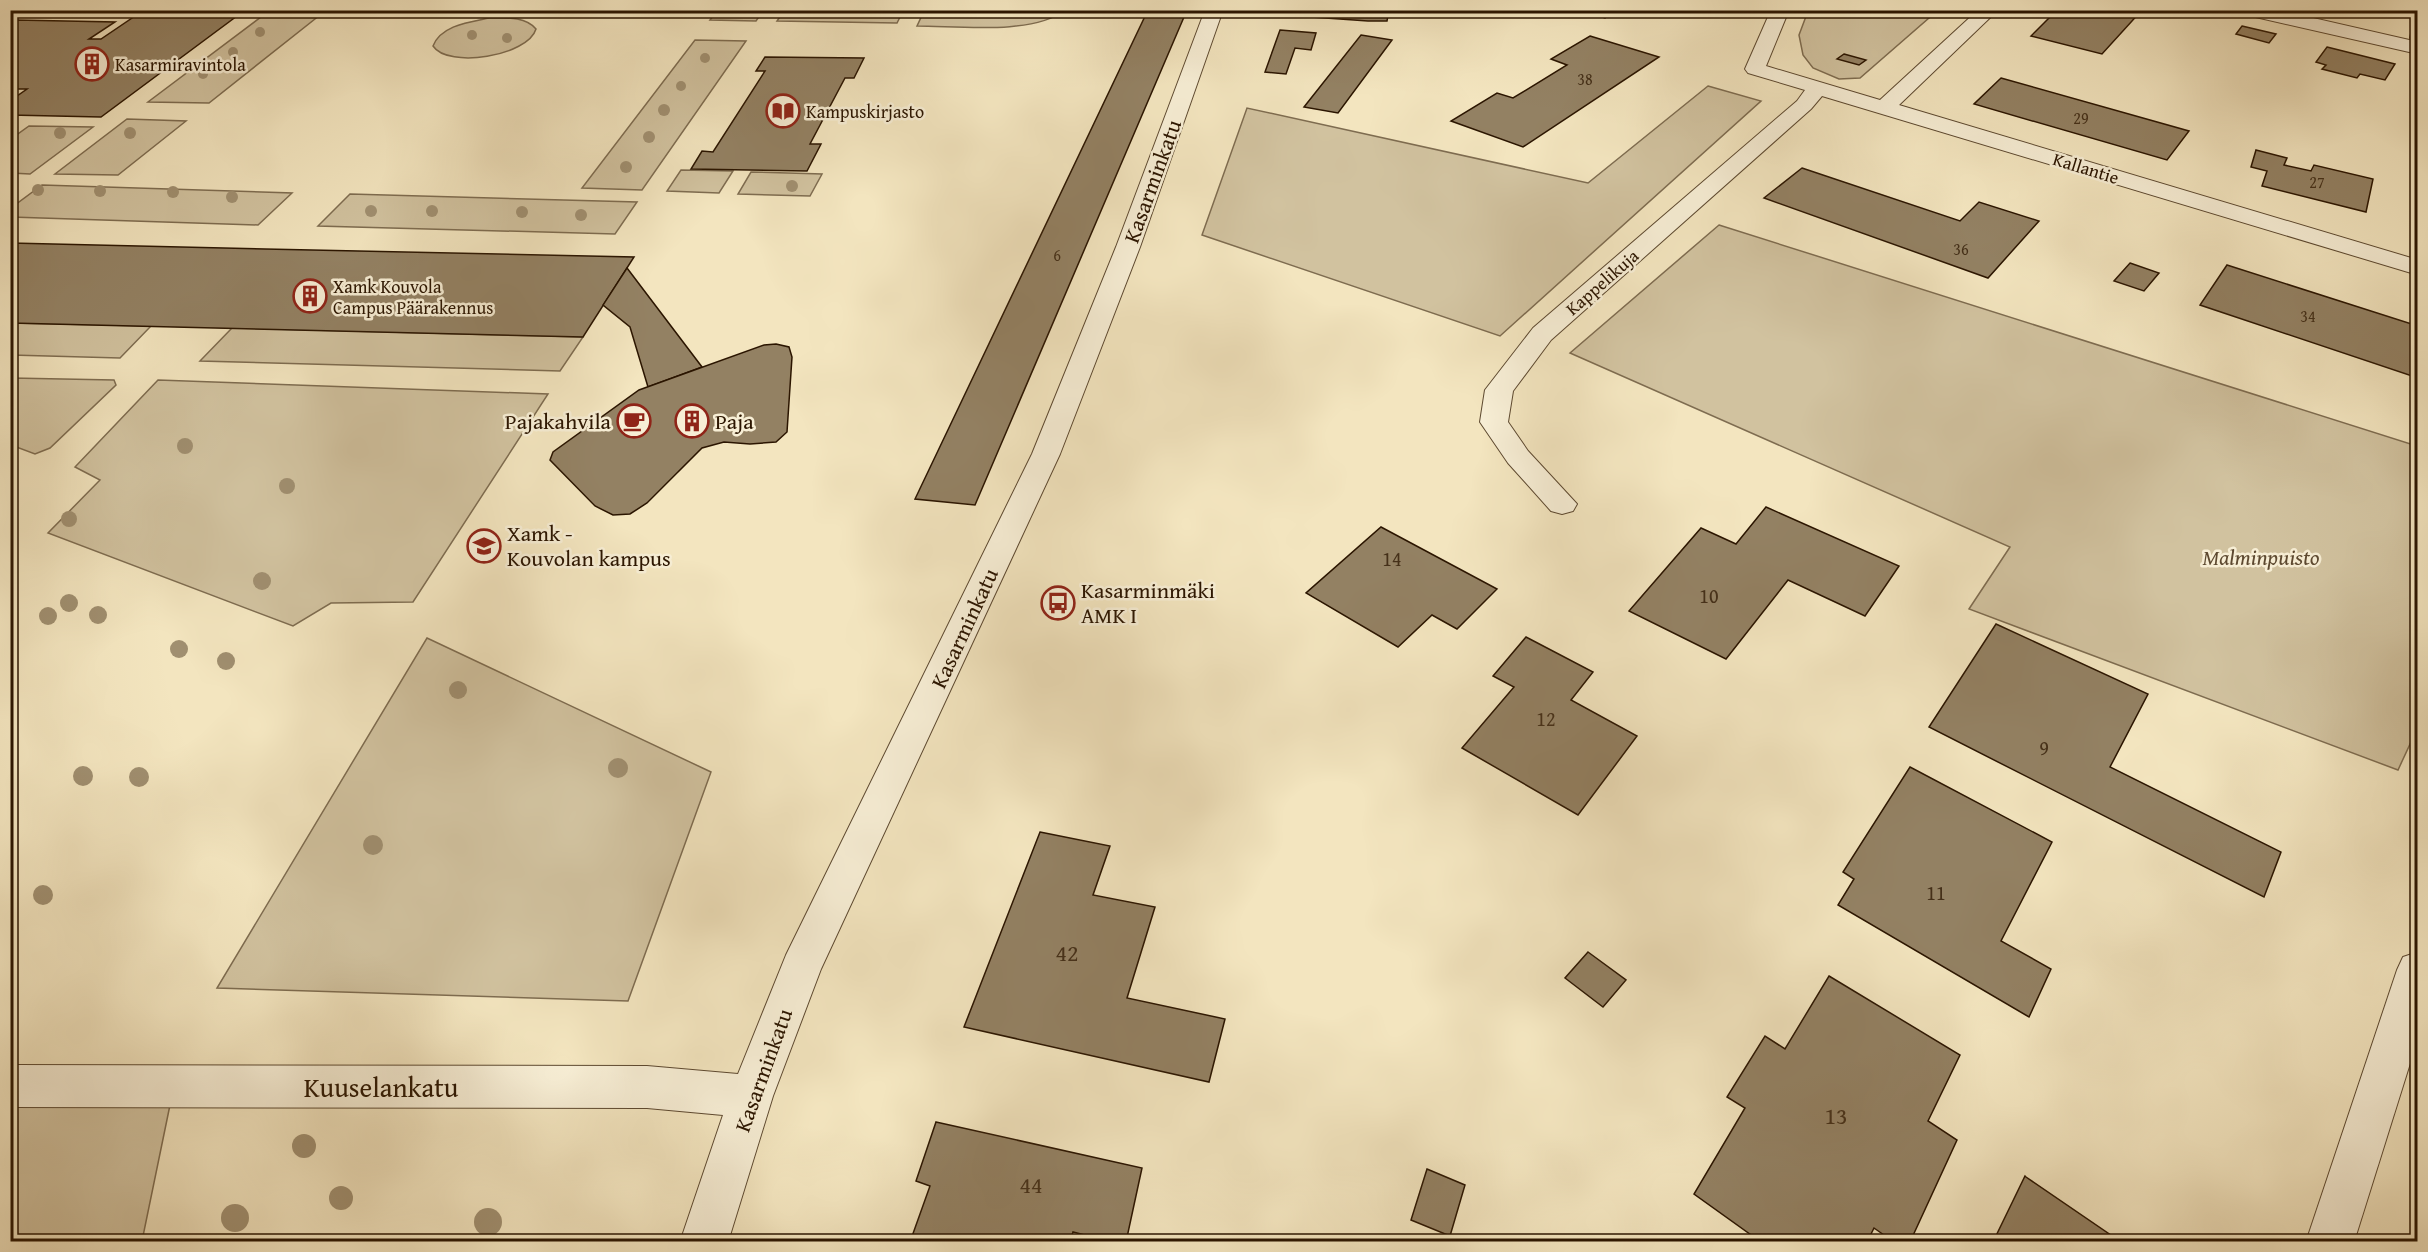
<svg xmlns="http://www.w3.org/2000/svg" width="2428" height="1252" viewBox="0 0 2428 1252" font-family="'Gentium Book Plus',serif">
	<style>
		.green { fill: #d1c29f; stroke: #7e6c50; stroke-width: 1.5 }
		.building { fill: #938163; stroke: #2b1500; stroke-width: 1.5 }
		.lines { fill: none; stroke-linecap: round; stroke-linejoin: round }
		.minor-casing { stroke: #5d4930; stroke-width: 2 }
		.minor { fill: #f7eed5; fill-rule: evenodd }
		.tree { fill: #a08f70 }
		.labels { text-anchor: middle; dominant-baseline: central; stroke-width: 5; stroke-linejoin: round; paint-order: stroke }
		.far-number-label { font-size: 16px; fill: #453019 }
		.far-poi-label { font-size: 18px; fill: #2b1500; stroke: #f7eed5; text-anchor: start }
		.far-street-label { font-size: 18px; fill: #2b1500; stroke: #f7eed5 }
		.number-label { font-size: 20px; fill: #453019 }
		.street-label { font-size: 22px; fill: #2b1500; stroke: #f7eed5 }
		.poi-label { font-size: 22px; fill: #2b1500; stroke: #f7eed5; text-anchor: start }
		.park-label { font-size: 22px; font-style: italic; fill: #5d4930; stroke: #f7eed5 }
		.near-number-label { font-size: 24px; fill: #453019 }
		.near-street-label { font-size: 27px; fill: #2b1500; stroke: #f7eed5 }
	</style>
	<rect width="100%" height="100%" fill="#f3e5bf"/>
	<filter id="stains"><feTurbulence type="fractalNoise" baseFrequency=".00333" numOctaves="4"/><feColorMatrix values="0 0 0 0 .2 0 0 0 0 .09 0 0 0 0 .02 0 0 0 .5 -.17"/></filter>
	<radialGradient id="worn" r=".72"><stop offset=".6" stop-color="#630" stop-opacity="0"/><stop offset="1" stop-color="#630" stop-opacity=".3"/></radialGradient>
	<g class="green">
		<path d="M717 11V10L763 11 756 21 710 20Z"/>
		<path d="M784 11V10L903 11 897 23 777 21Z"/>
		<path d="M924 11V10L1064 11C1031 35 958 26 917 26Z"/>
		<path d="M1808 11H1937L1860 78 1839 79 1813 68 1803 55 1799 35Z"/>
		<path d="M265 14 320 15 209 103 148 102Z"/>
		<path d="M489 18C505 18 525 16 536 29 528 56 448 69 433 46 441 25 470 22 489 18Z"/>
		<path d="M695 40 746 41 642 190 582 188Z"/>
		<path d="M1708 86 1761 101 1500 336 1202 235 1247 108 1588 183Z"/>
		<path d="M127 119 186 121 118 175 55 174Z"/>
		<path d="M29 126 93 127 30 174 11 173V139Z"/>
		<path d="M681 170 733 171 719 193 667 191Z"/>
		<path d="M751 172 822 174 810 196 738 194Z"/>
		<path d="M42 185 292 193 258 225 11 217V208Z"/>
		<path d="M350 194 637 202 615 234 318 226Z"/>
		<path d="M1719 225 2417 446V729L2398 770 1969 609 2010 547 1570 353Z"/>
		<path d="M11 323 151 326 120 358 11 355Z"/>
		<path d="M232 328 583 337 560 371 200 361Z"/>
		<path d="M11 378 114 380 116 385 50 448 35 454 11 445Z"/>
		<path d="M158 380 548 394 413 602 331 603 293 626 48 533 100 480 75 467Z"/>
		<path d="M427 638 711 772 628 1001 217 988Z"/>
		<path d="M170 1105 142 1241H11L10 1107Z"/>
	</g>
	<g class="building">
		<path d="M144 10H245L101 117 10 115V101L27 89H10V23L15 20 115 22 89 39H101Z"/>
		<path d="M1148 10H1187L975 505 915 499Z"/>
		<path d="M1314 10H1389L1387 21H1368L1312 17Z"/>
		<path d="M1581 10H1617L1605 18Z"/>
		<path d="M2057 10H2142L2102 54 2031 36Z"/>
		<path d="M2414 15 2418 16V40L2410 38Z"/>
		<path d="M2242 26 2276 34 2269 43 2236 34Z"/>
		<path d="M1280 30 1316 33 1311 50 1295 48 1286 74 1265 72Z"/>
		<path d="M1361 35 1392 40 1338 113 1304 107Z"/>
		<path d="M1590 36 1659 57 1523 147 1451 121 1497 93 1513 98 1567 65 1551 59Z"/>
		<path d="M2327 47 2395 64 2385 80 2360 74 2357 78 2322 69 2326 65 2316 62Z"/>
		<path d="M1844 54 1866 60 1859 65 1837 59Z"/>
		<path d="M765 57 864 58 854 78H845L810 144H821L807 171 691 169 702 151 713 152 765 71H756Z"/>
		<path d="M2001 78 2189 131 2167 160 1974 104Z"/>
		<path d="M2256 150 2287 158 2284 165 2311 171 2314 165 2373 179 2366 212 2262 186 2267 171 2251 167Z"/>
		<path d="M1802 168 1960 221 1979 202 2039 221 1988 278 1764 198Z"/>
		<path d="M10 243 265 249 634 257 583 337 10 323Z"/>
		<path d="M2130 263 2159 273 2144 291 2114 281Z"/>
		<path d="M2227 265 2418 326V378L2200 305Z"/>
		<path d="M627 268 702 367 648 387 630 327 603 305Z"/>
		<path d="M776 344 789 347 792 357 787 432 776 442 750 444 724 442 702 448 647 503 630 514 613 515 595 506 550 460 553 452 639 390 764 345Z"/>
		<path d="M1766 507 1899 566 1865 616 1788 580 1726 659 1629 611 1701 528 1736 544Z"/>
		<path d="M1381 527 1497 589 1457 629 1432 615 1398 647 1306 593Z"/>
		<path d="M1996 624 2148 694 2110 767 2281 852 2264 897 1929 727Z"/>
		<path d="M1526 637 1593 672 1571 700 1637 736 1578 815 1462 748 1514 687 1493 676Z"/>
		<path d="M1910 767 2052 842 2001 941 2051 969 2029 1017 1838 905 1854 879 1843 872Z"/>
		<path d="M1040 832 1110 846 1093 895 1155 907 1127 998 1225 1019 1209 1082 964 1027Z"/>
		<path d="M1588 952 1626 980 1603 1007 1565 978Z"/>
		<path d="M1829 976 1960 1055 1928 1121 1957 1140 1910 1242H1894L1874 1228 1867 1242H1761L1694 1194 1745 1108 1727 1097 1765 1036 1785 1049Z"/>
		<path d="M936 1122 1142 1168 1126 1242H1111L1073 1232 1070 1242H910L930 1186 916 1181Z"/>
		<path d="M1427 1169 1465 1185 1450 1236 1411 1220Z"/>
		<path d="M2025 1176 2026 1177 2121 1242H1993Z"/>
	</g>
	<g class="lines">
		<defs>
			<g id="minor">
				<path d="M1205 10H1223L1140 247 1060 454 821 969 773 1096 728 1242H680L723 1115 647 1108 10 1107V1065L647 1066 738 1074 786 955 1032 454 1116 247Z"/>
				<path d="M1771 10H1789L1766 66 1880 100 1978 10H1998L1899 105 2418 260V275L1822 96 1811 109 1551 340 1513 391 1508 422 1528 451 1577 504 1573 511 1562 514 1551 511 1508 463 1480 422 1485 390 1533 328 1797 101 1805 90 1748 73 1745 69Z"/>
				<path d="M2242 10H2278L2418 42V54L2251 16 2244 14Z"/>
				<path d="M2418 952V1038L2354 1242H2306L2397 970 2403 957Z"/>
			</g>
		</defs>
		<use href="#minor" class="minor-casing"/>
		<use href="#minor" class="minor"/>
	</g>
	<g class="tree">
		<circle cx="260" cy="32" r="5"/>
		<circle cx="472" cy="35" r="5"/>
		<circle cx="507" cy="38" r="5"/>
		<circle cx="233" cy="52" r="5"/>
		<circle cx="705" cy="58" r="5"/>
		<circle cx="203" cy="74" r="5"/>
		<circle cx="681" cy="86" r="5"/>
		<circle cx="664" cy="110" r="6"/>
		<circle cx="60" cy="133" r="6"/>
		<circle cx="130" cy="133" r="6"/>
		<circle cx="649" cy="137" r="6"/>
		<circle cx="626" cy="167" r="6"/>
		<circle cx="792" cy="186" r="6"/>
		<circle cx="38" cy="190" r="6"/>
		<circle cx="100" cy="191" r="6"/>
		<circle cx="173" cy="192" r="6"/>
		<circle cx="232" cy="197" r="6"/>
		<circle cx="371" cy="211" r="6"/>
		<circle cx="432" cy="211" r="6"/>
		<circle cx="522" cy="212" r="6"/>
		<circle cx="581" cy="215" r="6"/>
		<circle cx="185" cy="446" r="8"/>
		<circle cx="287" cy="486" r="8"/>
		<circle cx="69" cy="519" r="8"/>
		<circle cx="262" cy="581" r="9"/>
		<circle cx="69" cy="603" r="9"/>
		<circle cx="98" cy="615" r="9"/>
		<circle cx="48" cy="616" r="9"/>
		<circle cx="179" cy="649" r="9"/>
		<circle cx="226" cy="661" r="9"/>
		<circle cx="458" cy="690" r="9"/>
		<circle cx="618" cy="768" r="10"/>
		<circle cx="83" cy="776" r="10"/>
		<circle cx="139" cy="777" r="10"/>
		<circle cx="373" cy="845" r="10"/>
		<circle cx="43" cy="895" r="10"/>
		<circle cx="304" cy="1146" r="12"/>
		<circle cx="341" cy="1198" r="12"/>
		<circle cx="235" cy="1218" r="14"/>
		<circle cx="488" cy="1222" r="14"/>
	</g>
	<defs>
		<symbol id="building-ring" viewBox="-11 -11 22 22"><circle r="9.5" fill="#f7eed5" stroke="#8f2418" stroke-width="1.5"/><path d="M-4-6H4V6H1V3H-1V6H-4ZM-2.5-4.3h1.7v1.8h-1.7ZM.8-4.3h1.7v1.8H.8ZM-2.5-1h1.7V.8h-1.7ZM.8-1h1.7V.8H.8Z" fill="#8f2418"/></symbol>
		<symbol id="library-ring" viewBox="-11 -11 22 22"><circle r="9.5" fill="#f7eed5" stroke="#8f2418" stroke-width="1.5"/><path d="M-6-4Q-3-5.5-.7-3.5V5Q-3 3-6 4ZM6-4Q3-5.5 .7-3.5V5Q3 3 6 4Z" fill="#8f2418"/></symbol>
		<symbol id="cafe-ring" viewBox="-11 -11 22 22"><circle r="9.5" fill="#f7eed5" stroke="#8f2418" stroke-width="1.5"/><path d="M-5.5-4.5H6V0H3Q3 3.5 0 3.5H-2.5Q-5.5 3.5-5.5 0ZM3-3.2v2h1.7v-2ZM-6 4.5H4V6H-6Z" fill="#8f2418"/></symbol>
		<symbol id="university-ring" viewBox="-11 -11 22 22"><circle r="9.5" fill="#f7eed5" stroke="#8f2418" stroke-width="1.5"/><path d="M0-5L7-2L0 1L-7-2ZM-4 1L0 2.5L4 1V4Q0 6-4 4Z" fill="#8f2418"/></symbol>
		<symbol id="bus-ring" viewBox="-11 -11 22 22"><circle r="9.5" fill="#f7eed5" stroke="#8f2418" stroke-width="1.5"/><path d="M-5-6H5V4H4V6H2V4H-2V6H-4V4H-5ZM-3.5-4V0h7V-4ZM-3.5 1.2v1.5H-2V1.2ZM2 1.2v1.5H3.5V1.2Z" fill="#8f2418"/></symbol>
	</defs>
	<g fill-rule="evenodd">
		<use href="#building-ring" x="73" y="45" width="38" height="38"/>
		<use href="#library-ring" x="764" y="92" width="38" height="38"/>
		<use href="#building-ring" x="291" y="277" width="38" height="38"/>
		<use href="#cafe-ring" x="615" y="402" width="38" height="38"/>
		<use href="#building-ring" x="673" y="402" width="38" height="38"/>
		<use href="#university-ring" x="465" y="527" width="38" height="38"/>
		<use href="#bus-ring" x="1039" y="584" width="38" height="38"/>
	</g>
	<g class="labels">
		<g class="far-number-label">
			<text x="1585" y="79">38</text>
			<text x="2081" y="118">29</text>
			<text x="2317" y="182">27</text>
			<text x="1961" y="249">36</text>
			<text x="1057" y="255">6</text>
			<text x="2308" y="316">34</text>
		</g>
		<g class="far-poi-label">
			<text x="115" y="64">Kasarmiravintola</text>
			<text x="806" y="111">Kampuskirjasto</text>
			<text x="333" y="286">Xamk Kouvola<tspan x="333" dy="21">Campus Päärakennus</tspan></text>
		</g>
		<g class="far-street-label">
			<text transform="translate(2086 168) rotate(17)">Kallantie</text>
			<text transform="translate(1602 282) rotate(-41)">Kappelikuja</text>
		</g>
		<g class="number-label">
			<text x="1392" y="558">14</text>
			<text x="1709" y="595">10</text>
			<text x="1546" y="718">12</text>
			<text x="2044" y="747">9</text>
			<text x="1936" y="892">11</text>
		</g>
		<g class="street-label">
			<text transform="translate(1152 181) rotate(-70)">Kasarminkatu</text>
			<text transform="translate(964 628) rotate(-65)">Kasarminkatu</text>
			<text transform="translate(763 1070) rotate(-70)">Kasarminkatu</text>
		</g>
		<g class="poi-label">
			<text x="611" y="421" text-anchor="end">Pajakahvila</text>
			<text x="715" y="421">Paja</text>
			<text x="507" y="533">Xamk -<tspan x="507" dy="25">Kouvolan kampus</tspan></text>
			<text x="1081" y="590">Kasarminmäki<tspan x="1081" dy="25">AMK I</tspan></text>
		</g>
		<g class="park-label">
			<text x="2261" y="557">Malminpuisto</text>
		</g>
		<g class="near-number-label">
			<text x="1067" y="952">42</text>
			<text x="1836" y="1115">13</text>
			<text x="1031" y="1184">44</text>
		</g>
		<g class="near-street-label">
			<text x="381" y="1087">Kuuselankatu</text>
		</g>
	</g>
	<rect width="2428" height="1252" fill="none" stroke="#f3e5bf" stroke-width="36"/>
	<rect x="12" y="12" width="2404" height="1228" fill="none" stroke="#2b1500" stroke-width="3"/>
	<rect x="18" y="18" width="2392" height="1216" fill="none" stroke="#2b1500" stroke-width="1.5"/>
	<rect width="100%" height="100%" filter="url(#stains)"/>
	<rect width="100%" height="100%" fill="url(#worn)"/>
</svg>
